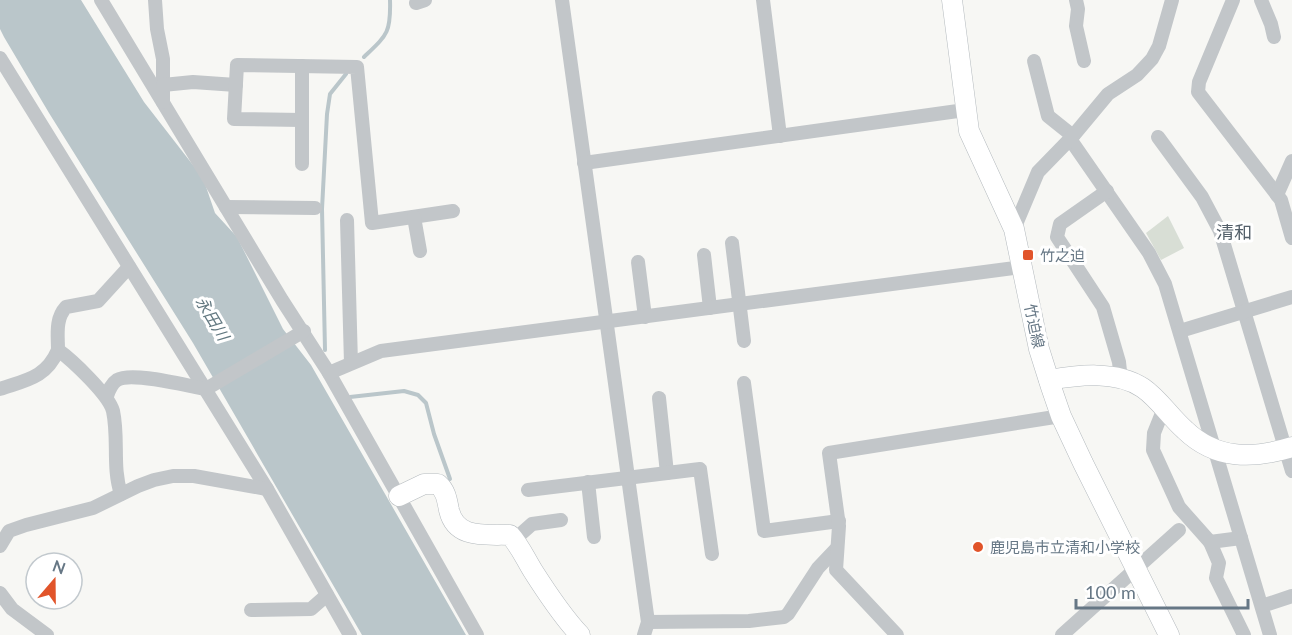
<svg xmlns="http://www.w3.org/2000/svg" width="1292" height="635" viewBox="0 0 1292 635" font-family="Lato,'Noto Sans JP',sans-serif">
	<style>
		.green { fill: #d8ded5 }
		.water { fill: #bac6ca }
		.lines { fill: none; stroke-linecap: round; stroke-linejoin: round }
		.stream { stroke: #bac6ca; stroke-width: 4 }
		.secondary-casing { stroke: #b4babe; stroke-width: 21 }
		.street { stroke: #c2c6c9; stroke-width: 14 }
		.secondary { stroke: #fff; stroke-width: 20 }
		.poi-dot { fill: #e1542a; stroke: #fff; stroke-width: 2 }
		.labels { text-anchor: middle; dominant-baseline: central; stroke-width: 6; stroke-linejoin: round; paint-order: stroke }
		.poi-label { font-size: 15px; fill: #667785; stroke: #fff; text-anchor: start }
		.street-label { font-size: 15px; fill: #667785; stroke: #fff }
		.water-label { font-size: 16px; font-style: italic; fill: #627880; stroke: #fff }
		.quarter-label { font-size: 18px; fill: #54606a; stroke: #fff }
	</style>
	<rect width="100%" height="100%" fill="#f7f7f4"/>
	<path class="green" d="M1168 216 1184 248 1161 260 1146 233Z"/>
	<path class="water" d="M0 0H81L144 102 203 178 215 213 237 237 283 329 311 365 466 635H362L193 343 49 113 4 37 0 29Z"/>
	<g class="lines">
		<g class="stream">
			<path d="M364 57C387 35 391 33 390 0"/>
			<path d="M325 350 322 209 327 114 330 94 346 74"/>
			<path d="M350 397 404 391 418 395 426 403 434 434 450 479"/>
		</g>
		<defs>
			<g id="secondary">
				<path d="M952 0 969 131 1014 229 1039 349 1051 387 1061 416 1083 463 1169 635"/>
				<path d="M1049 380C1078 375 1116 370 1143 388 1159 399 1170 417 1185 430 1216 460 1253 459 1292 447"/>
				<path d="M399 496 424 484H438C446 491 447 500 449 510 456 540 486 534 510 535 520 546 525 558 533 571 547 593 562 616 580 635"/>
			</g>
		</defs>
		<use href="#secondary" class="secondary-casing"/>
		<g class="street">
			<path d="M101 0 282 300 329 373 477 635"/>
			<path d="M155 0 157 29 163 59V102"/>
			<path d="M562 0 648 622 644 635"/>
			<path d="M763 0 780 136"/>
			<path d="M1076 0 1078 9 1076 26 1084 61"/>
			<path d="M1233 0 1199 82 1198 92 1281 200 1292 238"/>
			<path d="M1261 0 1271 24 1274 37"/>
			<path d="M416 3 425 0"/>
			<path d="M0 58 267 489 350 635"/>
			<path d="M1034 61 1048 116 1073 136"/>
			<path d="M163 85 193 82 236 85"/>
			<path d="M302 120 234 119 237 65 357 67 372 223 453 211"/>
			<path d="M1158 137 1202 197 1220 231 1292 471"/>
			<path d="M1070 139 1149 253 1165 284 1270 635"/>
			<path d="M584 163 965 110"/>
			<path d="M302 164V66"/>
			<path d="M1107 191 1060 224 1057 237 1103 307 1119 362 1121 380"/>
			<path d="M1277 195 1292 161"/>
			<path d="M226 207 315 208"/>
			<path d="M414 217 420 251"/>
			<path d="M347 220 351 363"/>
			<path d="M1014 229 1038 172 1073 136 1108 94 1137 75 1152 59 1159 46 1172 0"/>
			<path d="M732 243 744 341"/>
			<path d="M704 255 710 308"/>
			<path d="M638 262 645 317"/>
			<path d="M1180 331 1292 297"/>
			<path d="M329 373 381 351 1022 267"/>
			<path d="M744 383 764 531 839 521"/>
			<path d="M0 389C26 380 46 378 58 350"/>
			<path d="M107 396C109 390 111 384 117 380 132 371 187 386 206 389L304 331"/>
			<path d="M659 398 667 473"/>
			<path d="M1164 408 1154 433 1153 450 1179 507 1210 542 1219 563 1216 578 1244 635"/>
			<path d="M588 482 594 537"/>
			<path d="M528 490 700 469 712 554"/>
			<path d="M121 494C112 467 119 439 113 411 109 395 72 360 58 350 58 335 55 319 66 307L98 301 129 267"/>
			<path d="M514 540 532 524 561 520"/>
			<path d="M1210 542 1241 538"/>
			<path d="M0 546 9 531 26 525 93 508 138 486 154 480 173 476H194L267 489"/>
			<path d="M0 593 12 609 47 635"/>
			<path d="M1262 606 1292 596"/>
			<path d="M251 610 311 609 327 595"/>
			<path d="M648 622 749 621 784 617 788 614 818 568 837 548"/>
			<path d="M897 635 836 570 839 526 829 453 1061 416"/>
			<path d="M1062 635 1179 530"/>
		</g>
		<use href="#secondary" class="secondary"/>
	</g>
	<g class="poi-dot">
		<rect x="1022" y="249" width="12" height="12" rx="3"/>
		<circle cx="978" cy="547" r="6"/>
	</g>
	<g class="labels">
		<g class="poi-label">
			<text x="1040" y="255">竹之迫</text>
			<text x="990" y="547">鹿児島市立清和小学校</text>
		</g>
		<g class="street-label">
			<text transform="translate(1035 326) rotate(78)">竹迫線</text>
		</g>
		<g class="water-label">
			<text transform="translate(213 318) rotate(59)">永田川</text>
		</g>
		<g class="quarter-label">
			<text x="1234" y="232">清和</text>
		</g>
	</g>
	<g transform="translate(54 581) rotate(20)"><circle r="28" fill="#ffffff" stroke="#c2c9ce" stroke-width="1.5"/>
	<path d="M0-4.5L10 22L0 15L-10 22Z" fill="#e1542a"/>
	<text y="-9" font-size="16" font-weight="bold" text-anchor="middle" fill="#667785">N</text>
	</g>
	<path d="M1076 599v9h172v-9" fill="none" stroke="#667785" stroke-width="3"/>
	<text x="1085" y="599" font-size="18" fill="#667785" stroke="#ffffff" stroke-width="4.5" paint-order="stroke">100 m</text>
</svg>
